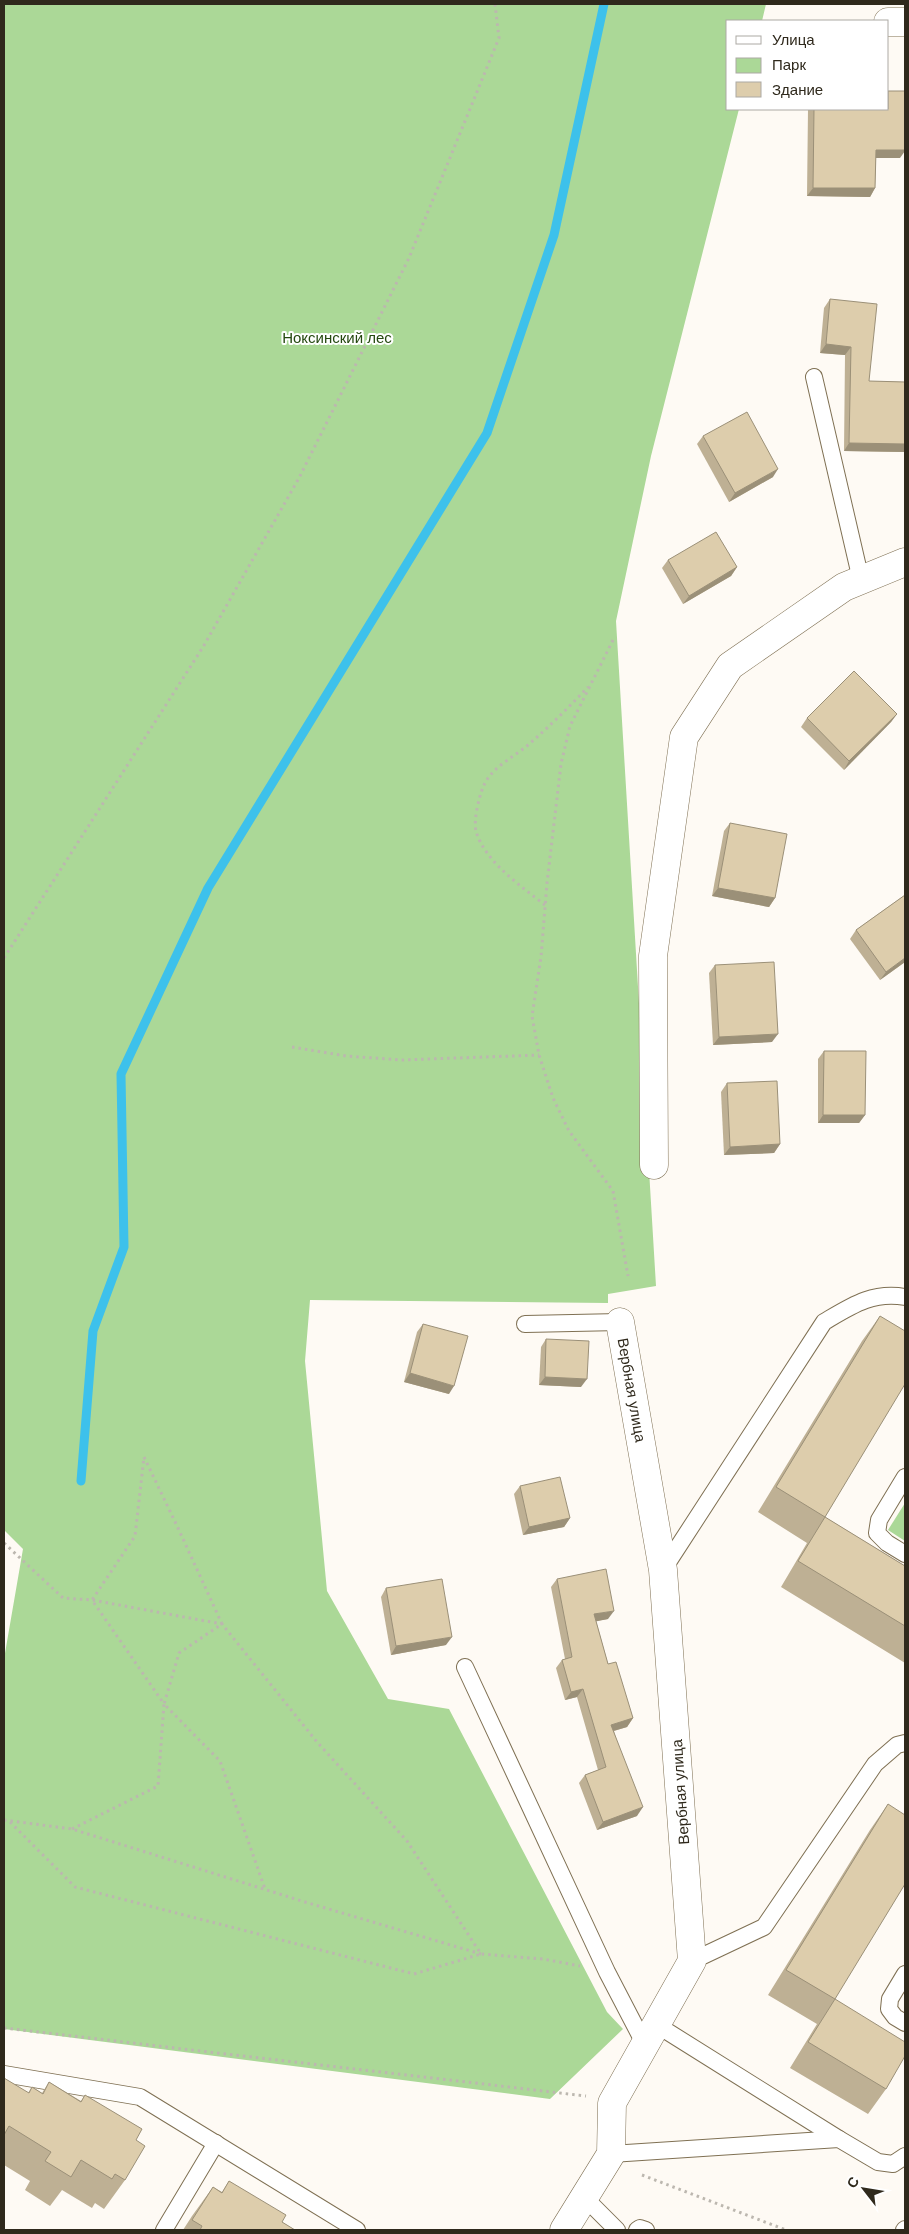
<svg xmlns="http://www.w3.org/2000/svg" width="909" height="2234" viewBox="0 0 909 2234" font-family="Helvetica,sans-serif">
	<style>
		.green { fill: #abd897 }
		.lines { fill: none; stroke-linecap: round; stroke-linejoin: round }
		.stream { stroke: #3dc1eb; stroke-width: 9 }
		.service-casing { stroke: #7f7053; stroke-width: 18 }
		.minor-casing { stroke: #7f7053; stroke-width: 29 }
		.path { stroke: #bcb7af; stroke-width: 3; stroke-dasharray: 2.5 4; stroke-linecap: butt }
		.service { stroke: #fff; stroke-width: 16 }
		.minor { stroke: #fff; stroke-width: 28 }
		.wall { fill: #beb094 }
		.shaded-wall { fill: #9b9078 }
		.building { fill: #ddcdac; stroke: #9b9078 }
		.labels { text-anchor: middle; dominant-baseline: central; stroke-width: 4; stroke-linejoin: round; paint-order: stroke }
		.park-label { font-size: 15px; fill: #24480f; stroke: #fff }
		.street-label { font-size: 15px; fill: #2f291c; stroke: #fff }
	</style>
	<rect width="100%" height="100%" fill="#fefaf4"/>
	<g class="green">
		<path d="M4 4H766L762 21H728V109H739L651 456 616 621 656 1286 608 1294V1303L310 1300 305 1361 327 1591 388 1699 449 1709 607 2012 623 2029 550 2099 4 2029V1659L23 1549 4 1530Z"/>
		<path d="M905 1503V1541L888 1530Z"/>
	</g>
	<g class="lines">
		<path class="stream" d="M81 1481 93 1331 124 1247 121 1074 208 888 487 433 554 235 604 4"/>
		<defs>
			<g id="service">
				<path d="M814 377 861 580"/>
				<path d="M525 1324 620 1322"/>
				<path d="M905 1477 879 1520 877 1533 887 1543 905 1554"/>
				<path d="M663 1570 824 1322C851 1306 873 1291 905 1297"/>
				<path d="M465 1667 607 1972 645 2045"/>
				<path d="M692 1961 764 1927 875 1764 897 1745 905 1743"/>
				<path d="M905 1974 890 1999 889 2009 895 2017 905 2023"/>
				<path d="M657 2025 839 2139"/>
				<path d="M4 2074 140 2097 357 2230"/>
				<path d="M611 2154 839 2139 878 2162 893 2164 905 2156"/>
				<path d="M584 2197 617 2230"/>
				<path d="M164 2230 216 2143"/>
				<path d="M637 2230 640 2228 646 2230"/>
				<path d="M904 2230 905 2229"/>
			</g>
			<g id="minor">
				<path d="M888 22H905"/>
				<path d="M654 1165 653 956 684 737 730 666 844 587 905 562"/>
				<path d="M564 2230 611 2154 612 2103 692 1961 663 1570 620 1322"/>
			</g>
		</defs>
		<use href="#service" class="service-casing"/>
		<use href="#minor" class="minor-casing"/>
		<g class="path">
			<path d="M613 640 570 726 561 764 547 883 541 957 532 1016 539 1055 553 1098 569 1131 613 1191 628 1276"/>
			<path d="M545 905C522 887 484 861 476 831 473 820 480 792 485 783 494 766 514 757 528 745 549 727 569 707 588 687"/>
			<path d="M4 958 203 647 299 478 409 258 499 38 495 4"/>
			<path d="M292 1047 346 1056 402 1060 539 1055"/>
			<path d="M4 1543 63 1598 92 1600 222 1624 317 1742 407 1841 481 1954 543 1959 580 1966"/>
			<path d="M4 1820 72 1829 305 1902 481 1954"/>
			<path d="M10 1822 75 1887 414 1974 481 1954"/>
			<path d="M72 1829 158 1786 164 1704 92 1600 135 1536 144 1457 178 1528 222 1624 179 1653 164 1704 220 1761 265 1889"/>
			<path d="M4 2028 586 2096"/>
			<path d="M642 2175 786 2230"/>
		</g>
		<use href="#service" class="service"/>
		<use href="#minor" class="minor"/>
	</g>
	<g class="wall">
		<path d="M808 109H888L900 158H876L875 188 870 197 807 196Z"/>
		<path d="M830 299 869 381 905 382V452L844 451 845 355 820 353 824 308Z"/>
		<path d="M703 436 773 477 729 502 697 444Z"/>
		<path d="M668 560 737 567 731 576 683 604 662 568Z"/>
		<path d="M897 714 891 722 844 770 801 727 807 718Z"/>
		<path d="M730 823 775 898 769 907 712 896 724 831Z"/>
		<path d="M905 895V962L880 980 850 939 856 930Z"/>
		<path d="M715 965 772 1042 713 1045 709 973Z"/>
		<path d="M824 1051 865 1115 859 1123H818V1059Z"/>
		<path d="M727 1083 780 1144 774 1153 724 1155 721 1092Z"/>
		<path d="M880 1316 825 1517 905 1566V1663L781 1587 807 1543 758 1512 862 1341Z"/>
		<path d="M423 1324 449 1394 404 1382 417 1332Z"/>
		<path d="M546 1339 581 1387 539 1385 541 1347Z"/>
		<path d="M520 1486 570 1518 564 1527 523 1535 514 1494Z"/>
		<path d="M557 1579 608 1619 596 1621 608 1664 633 1718 627 1727 614 1731 637 1816 597 1830 579 1783 585 1775 598 1770 577 1697 565 1700 556 1668 562 1660 565 1659 551 1587Z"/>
		<path d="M386 1588 446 1645 391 1655 381 1597Z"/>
		<path d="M888 1804 835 1999 886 2089 868 2114 790 2068 817 2024 768 1995 870 1830Z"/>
		<path d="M4 2078 28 2093 32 2087 42 2093 49 2082 81 2101 85 2095 136 2140 125 2180 104 2209 95 2203 92 2208 62 2190 50 2206 25 2190 30 2181 4 2165Z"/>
		<path d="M229 2181 282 2222 295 2230H183L192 2216 213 2187 222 2192Z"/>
	</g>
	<g class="shaded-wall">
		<path d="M876 150H905V151L900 158H870Z"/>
		<path d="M813 188H875L870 197 807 196Z"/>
		<path d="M826 344 851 347 845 355 820 353Z"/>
		<path d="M849 443 905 444V452L844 451Z"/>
		<path d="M778 469 773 477 729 502 735 493Z"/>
		<path d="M737 567 731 576 683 604 689 596Z"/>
		<path d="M897 714 891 722 844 770 849 761Z"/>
		<path d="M718 888 775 898 769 907 712 896Z"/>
		<path d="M905 958V962L880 980 886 972Z"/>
		<path d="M778 1034 772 1042 713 1045 719 1037Z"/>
		<path d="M823 1115H865L859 1123H818Z"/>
		<path d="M780 1144 774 1153 724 1155 730 1147Z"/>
		<path d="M410 1373 454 1386 449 1394 404 1382Z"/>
		<path d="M545 1377 587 1379 581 1387 539 1385Z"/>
		<path d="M570 1518 564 1527 523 1535 529 1527Z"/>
		<path d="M614 1611 608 1619 588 1623 594 1614Z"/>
		<path d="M452 1637 446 1645 391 1655 396 1646Z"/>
		<path d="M583 1689 577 1697 565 1700 571 1692Z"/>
		<path d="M633 1718 627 1727 606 1733 611 1725Z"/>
		<path d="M643 1807 637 1816 597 1830 603 1822Z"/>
	</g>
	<g class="building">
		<path d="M888 91H905V150H876L875 188H813L814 109H888Z"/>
		<path d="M830 299 877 304 869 381 905 382V444L849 443 851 347 826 344Z"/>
		<path d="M747 412 778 469 735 493 703 436Z"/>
		<path d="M716 532 737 567 689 596 668 560Z"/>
		<path d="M854 671 897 714 849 761 807 718Z"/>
		<path d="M730 823 787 834 775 898 718 888Z"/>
		<path d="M905 895V958L886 972 856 930Z"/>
		<path d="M774 962 778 1034 719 1037 715 965Z"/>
		<path d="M824 1051H866L865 1115H823Z"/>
		<path d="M777 1081 780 1144 730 1147 727 1083Z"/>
		<path d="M880 1316 905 1331V1384L825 1517 776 1487Z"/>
		<path d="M423 1324 468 1336 454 1386 410 1373Z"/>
		<path d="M546 1339 589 1341 587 1379 545 1377Z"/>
		<path d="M560 1477 570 1518 529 1527 520 1486Z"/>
		<path d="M825 1517 905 1566V1626L798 1561Z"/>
		<path d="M606 1569 614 1611 594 1614 608 1664 616 1662 633 1718 611 1725 643 1807 603 1822 585 1775 606 1767 583 1689 571 1692 562 1660 572 1657 557 1579Z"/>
		<path d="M442 1579 452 1637 396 1646 386 1588Z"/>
		<path d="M888 1804 905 1815V1884L835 1999 786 1970Z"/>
		<path d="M835 1999 905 2042V2056L886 2089 808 2042Z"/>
		<path d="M4 2078 29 2093 32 2087 43 2094 49 2082 81 2102 85 2095 142 2129 136 2140 145 2146 125 2180 115 2174 112 2179 81 2160 71 2177 45 2161 51 2152 9 2126 4 2135Z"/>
		<path d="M229 2181 286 2215 282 2222 295 2230H200L202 2226 192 2220 213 2187 222 2193Z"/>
	</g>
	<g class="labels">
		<g class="park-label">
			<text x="337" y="337">Ноксинский лес</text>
		</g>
		<g class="street-label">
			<text transform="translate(632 1390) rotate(80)">Вербная улица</text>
			<text transform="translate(680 1792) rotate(-94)">Вербная улица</text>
		</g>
	</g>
	<rect width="909" height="2234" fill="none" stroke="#2f291c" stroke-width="10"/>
	<rect x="726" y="20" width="162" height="90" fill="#ffffff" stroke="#aca9a4"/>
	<rect x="736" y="36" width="25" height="8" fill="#ffffff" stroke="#aca9a4"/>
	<text x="772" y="45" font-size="15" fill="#2f291c">Улица</text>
	<rect x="736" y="58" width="25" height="15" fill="#abd897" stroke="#aca9a4"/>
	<text x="772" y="70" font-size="15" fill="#2f291c">Парк</text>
	<rect x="736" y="82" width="25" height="15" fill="#ddcdac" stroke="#aca9a4"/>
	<text x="772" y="95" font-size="15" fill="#2f291c">Здание</text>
	<g transform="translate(864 2189) rotate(301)" stroke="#ffffff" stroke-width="4" paint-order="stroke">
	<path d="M0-4L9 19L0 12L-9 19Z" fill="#2f291c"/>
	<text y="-8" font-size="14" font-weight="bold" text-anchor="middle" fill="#2f291c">С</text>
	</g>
</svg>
